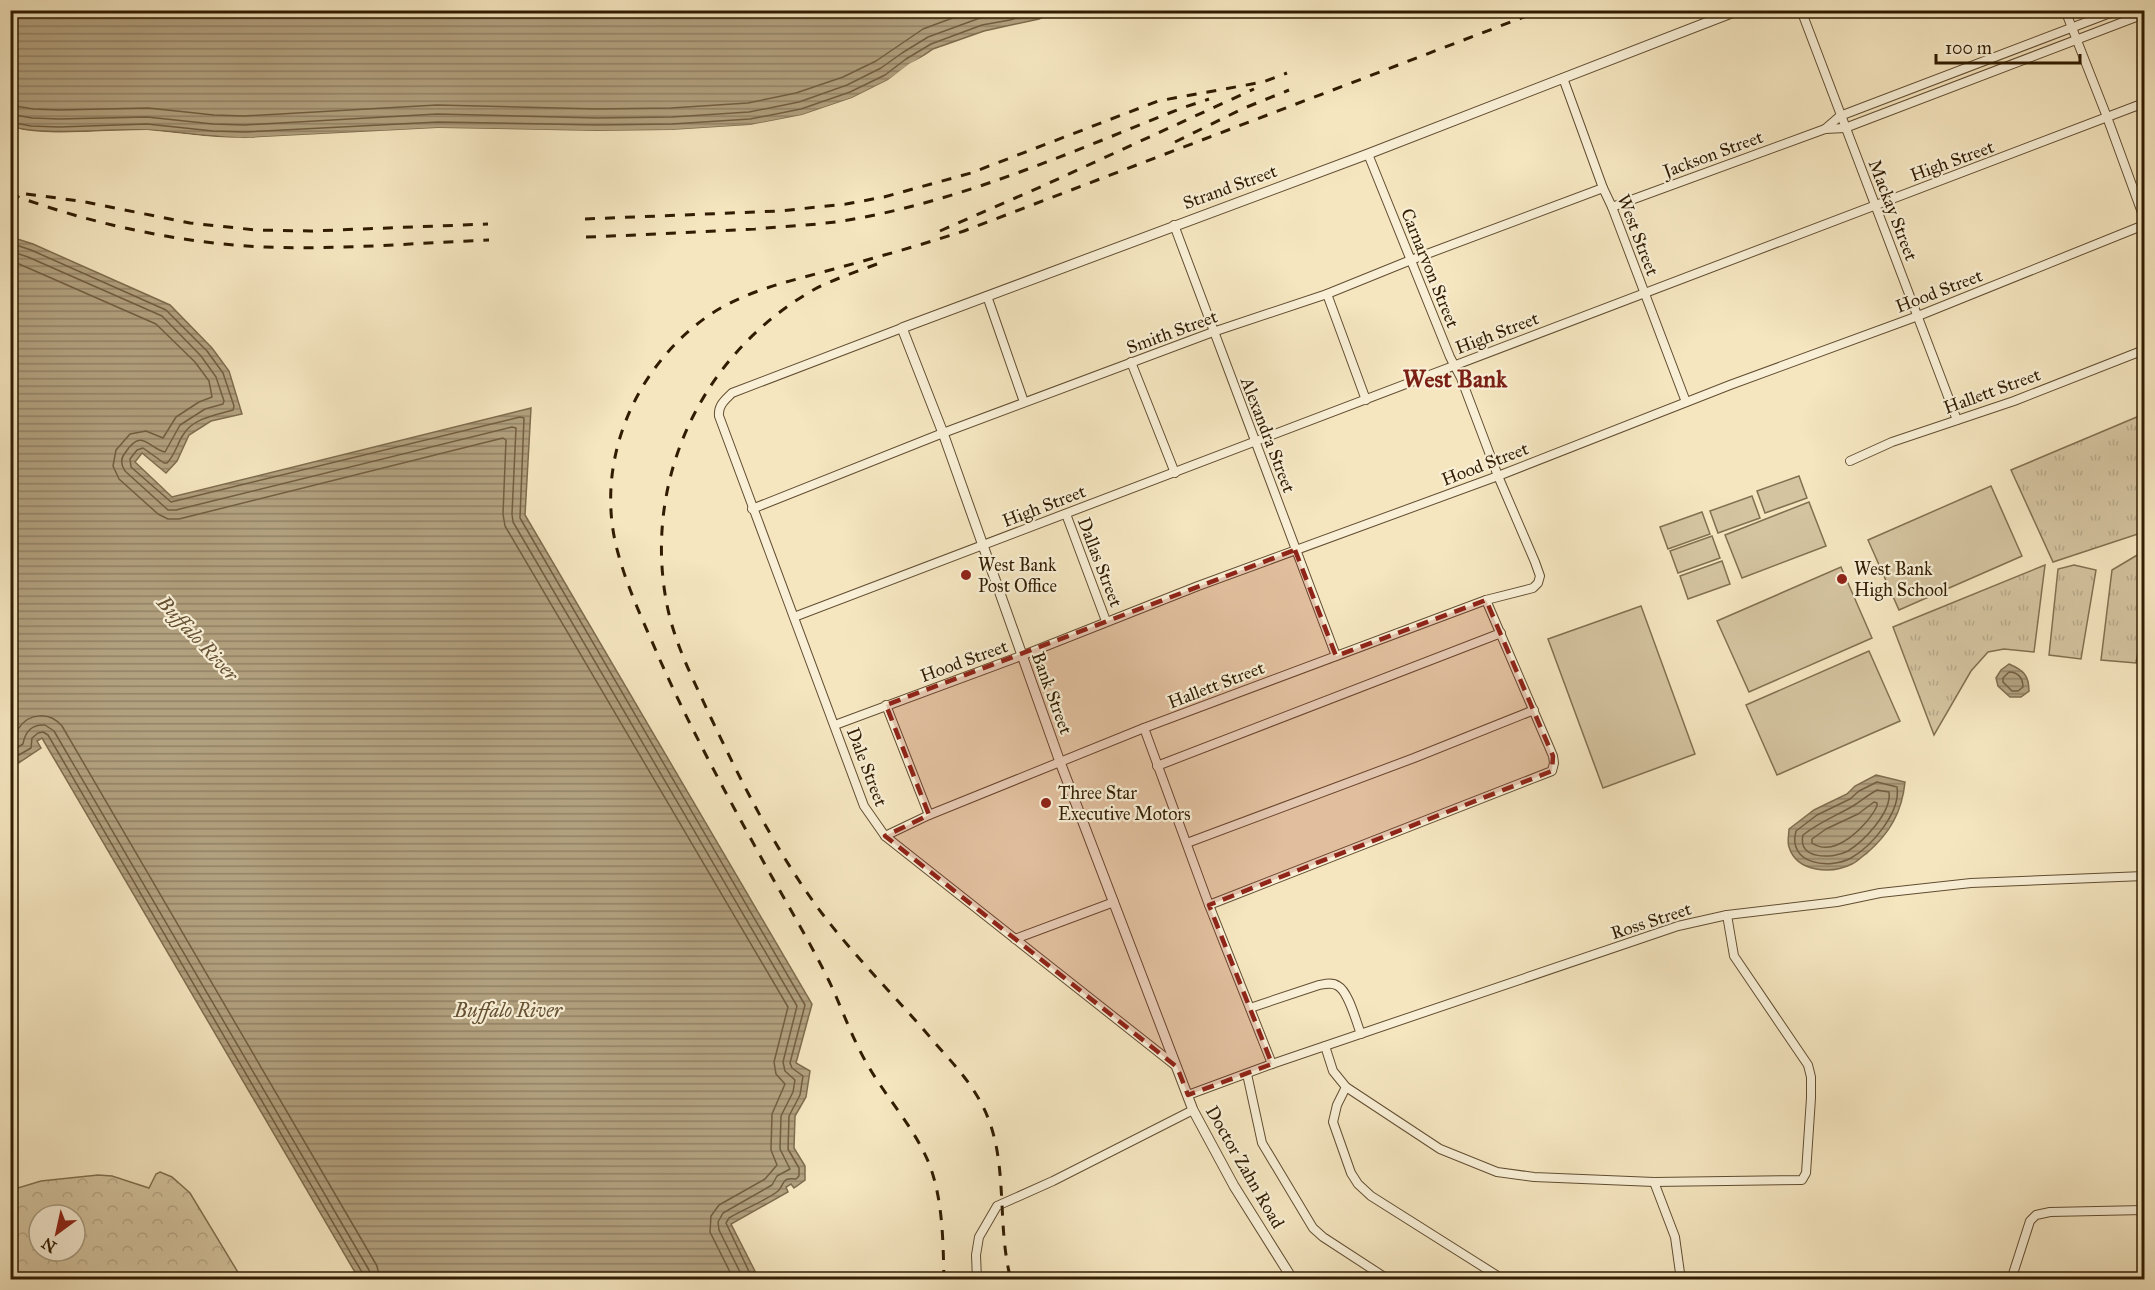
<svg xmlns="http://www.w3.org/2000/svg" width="2155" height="1290" viewBox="0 0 2155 1290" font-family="'IM FELL Great Primer',serif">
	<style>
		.grass { fill: url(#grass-tufts); stroke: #827050; stroke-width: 1.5 }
		.forest { fill: url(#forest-crowns); stroke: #827050; stroke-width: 1.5; fill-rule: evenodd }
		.park { fill: #d4c4a0; stroke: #827050; stroke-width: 1.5 }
		.water { fill: url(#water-rules); stroke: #7e6c4d; stroke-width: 1.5 }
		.pier { fill: #f5e6c0 }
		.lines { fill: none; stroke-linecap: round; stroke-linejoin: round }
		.shore { stroke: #725e40; stroke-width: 1.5 }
		.minor-casing { stroke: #624e31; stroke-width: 10 }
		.tertiary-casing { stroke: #624e31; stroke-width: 11 }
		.minor { stroke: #f8efd6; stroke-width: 8 }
		.tertiary { stroke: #f8efd6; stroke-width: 9 }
		.rail { stroke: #311c01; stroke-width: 3; stroke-dasharray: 10 10; stroke-linecap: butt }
		.marked { fill: #8f2418; fill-opacity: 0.2; stroke: #8f2418; stroke-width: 4.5; stroke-dasharray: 12 8; stroke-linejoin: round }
		.poi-dot { fill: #8f2418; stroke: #f8efd6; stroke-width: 2 }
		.labels { text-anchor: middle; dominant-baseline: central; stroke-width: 4.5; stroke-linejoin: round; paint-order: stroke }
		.street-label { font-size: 18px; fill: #311c01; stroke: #f8efd6 }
		.poi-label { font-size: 18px; fill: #311c01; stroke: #f8efd6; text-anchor: start }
		.water-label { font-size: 20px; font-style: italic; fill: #655133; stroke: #f8efd6 }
		.district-label { font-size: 24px; font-weight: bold; fill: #7a1f14; stroke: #f8efd6 }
	</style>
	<defs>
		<pattern id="grass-tufts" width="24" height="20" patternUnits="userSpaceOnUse" patternTransform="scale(1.5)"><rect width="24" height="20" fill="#d4c4a0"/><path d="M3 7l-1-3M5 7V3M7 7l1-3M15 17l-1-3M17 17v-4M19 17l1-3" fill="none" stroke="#b6a888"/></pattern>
		<pattern id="forest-crowns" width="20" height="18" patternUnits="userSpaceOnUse" patternTransform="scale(1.5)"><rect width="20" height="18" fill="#d4c4a0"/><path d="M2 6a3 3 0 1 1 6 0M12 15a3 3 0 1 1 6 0" fill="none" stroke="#b6a888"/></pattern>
		<pattern id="water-rules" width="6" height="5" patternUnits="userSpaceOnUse" patternTransform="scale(1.5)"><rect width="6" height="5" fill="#b2a17f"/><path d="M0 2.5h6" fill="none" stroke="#918266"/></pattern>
	</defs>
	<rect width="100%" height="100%" fill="#f5e6c0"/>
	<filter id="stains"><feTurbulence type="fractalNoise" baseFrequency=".00333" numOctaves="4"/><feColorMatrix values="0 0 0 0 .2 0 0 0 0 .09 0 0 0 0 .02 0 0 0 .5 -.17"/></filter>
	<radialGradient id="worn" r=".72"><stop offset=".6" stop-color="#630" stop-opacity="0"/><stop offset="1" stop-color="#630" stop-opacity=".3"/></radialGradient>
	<g class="grass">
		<path d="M2144 414V532L2053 562 2011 470Z"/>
		<path d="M2139 554C2149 591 2142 626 2136 663L2101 660 2112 570Z"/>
		<path d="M2045 565 2034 652 2004 649 1988 652 1971 671 1934 735 1893 627Z"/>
		<path d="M2074 565 2096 570 2081 659 2049 655 2058 569Z"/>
	</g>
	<path class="forest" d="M160 1172 172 1177 190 1193 242 1279H11V1190L41 1181 98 1175 112 1176 149 1188 156 1174ZM39 1215H75V1251H39Z"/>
	<g class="park">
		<path d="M1799 476 1807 498 1765 513 1757 491Z"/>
		<path d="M1991 486 2022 556 1899 610 1868 540Z"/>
		<path d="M1752 496 1760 518 1718 533 1710 511Z"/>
		<path d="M1809 502 1826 546 1742 578 1725 535Z"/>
		<path d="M1702 512 1710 534 1668 549 1660 527Z"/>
		<path d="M1712 536 1720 558 1678 573 1670 551Z"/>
		<path d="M1722 561 1730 584 1688 599 1680 576Z"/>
		<path d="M1841 567 1872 638 1749 692 1717 621Z"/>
		<path d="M1641 606 1695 754 1603 788 1548 639Z"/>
		<path d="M1869 651 1900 721 1777 775 1746 705Z"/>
	</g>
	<g class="water">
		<path d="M11 11H1056L1039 19 984 31 933 49 888 80 852 98 802 115 750 125 672 130 597 131 438 128 244 138C212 137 180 132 148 130 102 128 56 137 11 127Z"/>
		<path d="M11 237 33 244 170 305 212 348 229 371 242 414 211 421 189 435 177 461 166 473 142 453 135 462 172 497 531 408 525 515 812 1004 796 1063 810 1071 806 1097 795 1116 794 1148 805 1166V1180L794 1188 791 1184 786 1187 788 1192 731 1224 759 1279H359L42 738 37 741 41 748 11 768Z"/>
		<path d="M2009 664C2023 670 2029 675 2029 691L2021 697H2010L1998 686 1996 678 2001 670Z"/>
		<path d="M1876 775 1905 782C1902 812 1890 833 1867 853 1862 856 1857 862 1852 864 1832 874 1797 873 1789 847 1787 842 1789 834 1789 829L1814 810 1847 794 1855 786Z"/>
	</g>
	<path class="pier" d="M941 47 943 49 911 66 889 83 853 100 803 118 751 128 672 133 597 134 438 131 244 141 212 140 147 133 30 135 10 130 11 127 31 132 59 133 147 130 212 137 244 138 438 128 597 131 672 130 750 125 802 115 852 98 888 80 909 64Z"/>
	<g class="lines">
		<g class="shore">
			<path d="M10 105 33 109 59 110 148 108 214 115 244 116 437 105 597 109 671 108 748 103 796 93 843 77 876 61 923 29 974 10"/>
			<path d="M10 114 32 118 59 119 147 117 213 124 244 125 437 114 597 118 672 117 749 112 799 102 847 85 881 68 902 53 928 37 980 18 1018 10"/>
			<path d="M10 122 31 126 59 127 147 124 213 131 244 132 438 122 597 125 672 124 750 119 801 109 850 92 885 75 906 59 931 44 982 25 1010 20 1042 10"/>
			<path d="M10 243 31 250 166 310 207 351 223 373 234 406 233 410C216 415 193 418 183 435 177 444 175 455 167 463H164L143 448 137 450 130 459 131 467 171 502 520 417 524 418 520 518 805 1005 790 1063 792 1068 803 1076 800 1095 789 1116 788 1149 799 1168V1176L796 1179C781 1177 785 1184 778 1191 767 1200 742 1210 729 1218L726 1223 753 1280"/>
			<path d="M10 251 28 257 162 316 201 356 216 377 224 401 223 404 205 409 180 425 165 452C148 448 142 427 125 453 120 459 121 465 125 471L168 510H176L512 427 516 428 512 514 513 522 797 1006 783 1062 785 1071 795 1080 793 1092 781 1116 780 1149 790 1169 777 1176 772 1185 723 1213 718 1222 719 1230 744 1280"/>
			<path d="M10 260 156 324 195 362 209 381 212 397 199 402 176 417 163 438 146 431 130 434 116 450 113 466 119 479 158 514 168 519H179L503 438 506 440 503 514 505 526 788 1007 774 1062 776 1074 785 1084 772 1114 771 1150 777 1165 765 1179 719 1205 711 1216 710 1232 734 1280"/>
			<path d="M2009 672C2018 672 2023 678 2023 687L2018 691H2012L2003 682V678Z"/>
			<path d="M10 741C16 737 15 734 18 729 29 712 50 712 62 726L377 1266 380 1280"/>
			<path d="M10 752 23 744C25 732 32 724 45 725L54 731 369 1270 371 1280"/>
			<path d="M10 760 31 748 32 738 38 733 43 732 48 735 363 1274 364 1280"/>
			<path d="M1877 782 1897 787C1901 812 1872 846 1851 858 1829 870 1787 864 1796 831L1817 815 1850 799 1859 791Z"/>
			<path d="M1877 790 1889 792C1892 812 1864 841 1848 851 1833 859 1797 860 1803 835 1821 821 1834 817 1853 806 1861 801 1868 795 1877 790Z"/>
			<path d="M1874 802 1877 803V806C1868 825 1835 859 1812 843V839L1826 829 1858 814Z"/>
		</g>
		<defs>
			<g id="minor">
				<path d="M1801 10 1957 420"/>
				<path d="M2065 10 2107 117 2144 218"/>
				<path d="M1563 78 1603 188 1612 207 1686 402"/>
				<path d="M1825 129 1840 116 2118 10"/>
				<path d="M1612 207 1825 129 1845 128 2144 14"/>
				<path d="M1174 225 1336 656"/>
				<path d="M1327 294 1366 400"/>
				<path d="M987 296 1024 402"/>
				<path d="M902 328 732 393C725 400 718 405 719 416L864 806 885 836 1176 1066"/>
				<path d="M1131 362 1175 473"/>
				<path d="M1850 461 1892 442 2014 401 2144 350"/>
				<path d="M752 509 943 433 1213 332 1327 294 1411 260 1603 188"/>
				<path d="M1066 514 1106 621"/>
				<path d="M794 617 2144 103"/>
				<path d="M886 705 929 815"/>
				<path d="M835 725 1021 656 1198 586 1498 476 1730 385 1918 316 2144 225"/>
				<path d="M1144 728 1209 905 1272 1064"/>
				<path d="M1157 766 1501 633"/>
				<path d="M885 836 929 815 1144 728 1486 600 1533 588 1538 583 1540 576 1535 562 1498 476 1461 378 1450 357 1368 154"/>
				<path d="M1187 843 1414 758 1534 710"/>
				<path d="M1209 905 1552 771 1554 763 1553 756 1486 600"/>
				<path d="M1015 939 1114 902"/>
				<path d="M1250 1008 1319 985C1325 984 1332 982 1338 986 1349 992 1356 1022 1361 1034"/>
				<path d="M1325 1046 1333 1071 1346 1087 1440 1149 1497 1172 1534 1177 1654 1182 1802 1180 1806 1173 1811 1098V1077L1808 1065 1734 956 1727 915"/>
				<path d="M1247 1074 1262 1143 1313 1228 1323 1237 1389 1280"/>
				<path d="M1346 1087 1337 1105 1333 1122 1351 1173 1358 1184 1371 1196 1504 1280"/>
				<path d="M1188 1095 1272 1064 1678 926 1727 915 1837 902 1880 893 1971 883 2144 876"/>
				<path d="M1654 1182 1675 1237 1681 1280"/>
				<path d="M977 1280 976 1255 979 1237 997 1206 1053 1181 1193 1110"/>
				<path d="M2011 1280 2030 1221 2036 1215 2050 1212 2144 1210"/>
			</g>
			<path id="tertiary" d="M1293 1280 1234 1186 1193 1110 1060 762 943 433 902 328 1368 154 1739 10"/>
		</defs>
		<use href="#minor" class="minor-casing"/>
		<use href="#tertiary" class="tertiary-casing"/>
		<use href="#minor" class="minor"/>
		<use href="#tertiary" class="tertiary"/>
		<g class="rail">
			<path d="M1175 142 1242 109 1289 90"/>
			<path d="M10 194C91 224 179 243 265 247 339 250 414 243 489 240"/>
			<path d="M26 194 80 201 190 223 256 230 311 231 488 224"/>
			<path d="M585 219 780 211 846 204 884 197 971 173 1158 101 1263 82 1287 73"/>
			<path d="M940 231 1047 184 1254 89"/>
			<path d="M586 237C642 235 698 232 755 229 788 226 821 225 854 219 967 199 1076 150 1182 108L1209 99"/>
			<path d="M877 264C856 272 834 279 815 289 703 352 642 479 667 605 675 645 694 681 711 718 740 779 770 839 808 894 845 948 893 993 935 1043 951 1061 968 1079 980 1101 1011 1156 995 1220 1011 1280"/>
			<path d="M944 1280C943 1241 943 1202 930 1166 916 1130 889 1101 870 1069 853 1041 843 1011 830 983 811 944 789 907 768 870 730 801 692 732 660 660 645 625 628 590 618 553 593 464 634 368 708 316 746 290 791 281 834 269 878 257 921 245 964 231L1542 10"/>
		</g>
	</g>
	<path class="marked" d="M1295 550 1336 656 1486 600 1553 756 1552 771 1209 905 1272 1064 1188 1095 1177 1067 885 836 929 815 886 705Z"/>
	<g class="poi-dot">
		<circle cx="966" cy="575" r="6"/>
		<circle cx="1842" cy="579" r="6"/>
		<circle cx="1046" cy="803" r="6"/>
	</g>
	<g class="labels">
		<g class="street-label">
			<text transform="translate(1713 154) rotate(-20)">Jackson Street</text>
			<text transform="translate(1952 161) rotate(-20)">High Street</text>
			<text transform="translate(1230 187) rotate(-20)">Strand Street</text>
			<text transform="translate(1893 210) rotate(69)">Mackay Street</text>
			<text transform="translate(1638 235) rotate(69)">West Street</text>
			<text transform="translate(1430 268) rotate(68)">Carnarvon Street</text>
			<text transform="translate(1939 291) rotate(-21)">Hood Street</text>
			<text transform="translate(1172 332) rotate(-20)">Smith Street</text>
			<text transform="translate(1497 333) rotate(-21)">High Street</text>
			<text transform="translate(1992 391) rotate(-20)">Hallett Street</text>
			<text transform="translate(1268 435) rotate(69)">Alexandra Street</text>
			<text transform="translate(1485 464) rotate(-21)">Hood Street</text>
			<text transform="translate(1044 506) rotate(-21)">High Street</text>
			<text transform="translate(1100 562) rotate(69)">Dallas Street</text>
			<text transform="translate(964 661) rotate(-20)">Hood Street</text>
			<text transform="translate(1216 685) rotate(-21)">Hallett Street</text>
			<text transform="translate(1052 693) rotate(70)">Bank Street</text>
			<text transform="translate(867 767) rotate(69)">Dale Street</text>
			<text transform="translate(1651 921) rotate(-18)">Ross Street</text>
			<text transform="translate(1245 1167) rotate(60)">Doctor Zahn Road</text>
		</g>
		<g class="poi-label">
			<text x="978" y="565">West Bank<tspan x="978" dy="21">Post Office</tspan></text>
			<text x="1854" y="569">West Bank<tspan x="1854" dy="21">High School</tspan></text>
			<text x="1058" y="793">Three Star<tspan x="1058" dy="21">Executive Motors</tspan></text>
		</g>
		<g class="water-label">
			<text transform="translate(198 638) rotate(47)">Buffalo River</text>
			<text x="508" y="1010">Buffalo River</text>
		</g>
		<g class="district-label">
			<text x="1455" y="379">West Bank</text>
		</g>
	</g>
	<rect width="2155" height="1290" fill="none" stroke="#f5e6c0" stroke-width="36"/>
	<rect x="12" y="12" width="2131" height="1266" fill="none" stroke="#311c01" stroke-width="3"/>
	<rect x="18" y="18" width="2119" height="1254" fill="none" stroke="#311c01" stroke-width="1.5"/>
	<g transform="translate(57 1233) rotate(213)"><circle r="28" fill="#f8efd6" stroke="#a89b81" stroke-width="1.5"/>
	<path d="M0-4.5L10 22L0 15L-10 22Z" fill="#8f2418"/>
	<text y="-9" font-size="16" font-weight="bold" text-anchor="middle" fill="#311c01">N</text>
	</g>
	<path d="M1936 54v9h144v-9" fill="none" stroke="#311c01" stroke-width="3"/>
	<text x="1945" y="54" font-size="18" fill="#311c01" stroke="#f8efd6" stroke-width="4.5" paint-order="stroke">100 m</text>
	<rect width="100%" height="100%" filter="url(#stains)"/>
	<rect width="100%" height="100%" fill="url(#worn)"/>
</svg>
